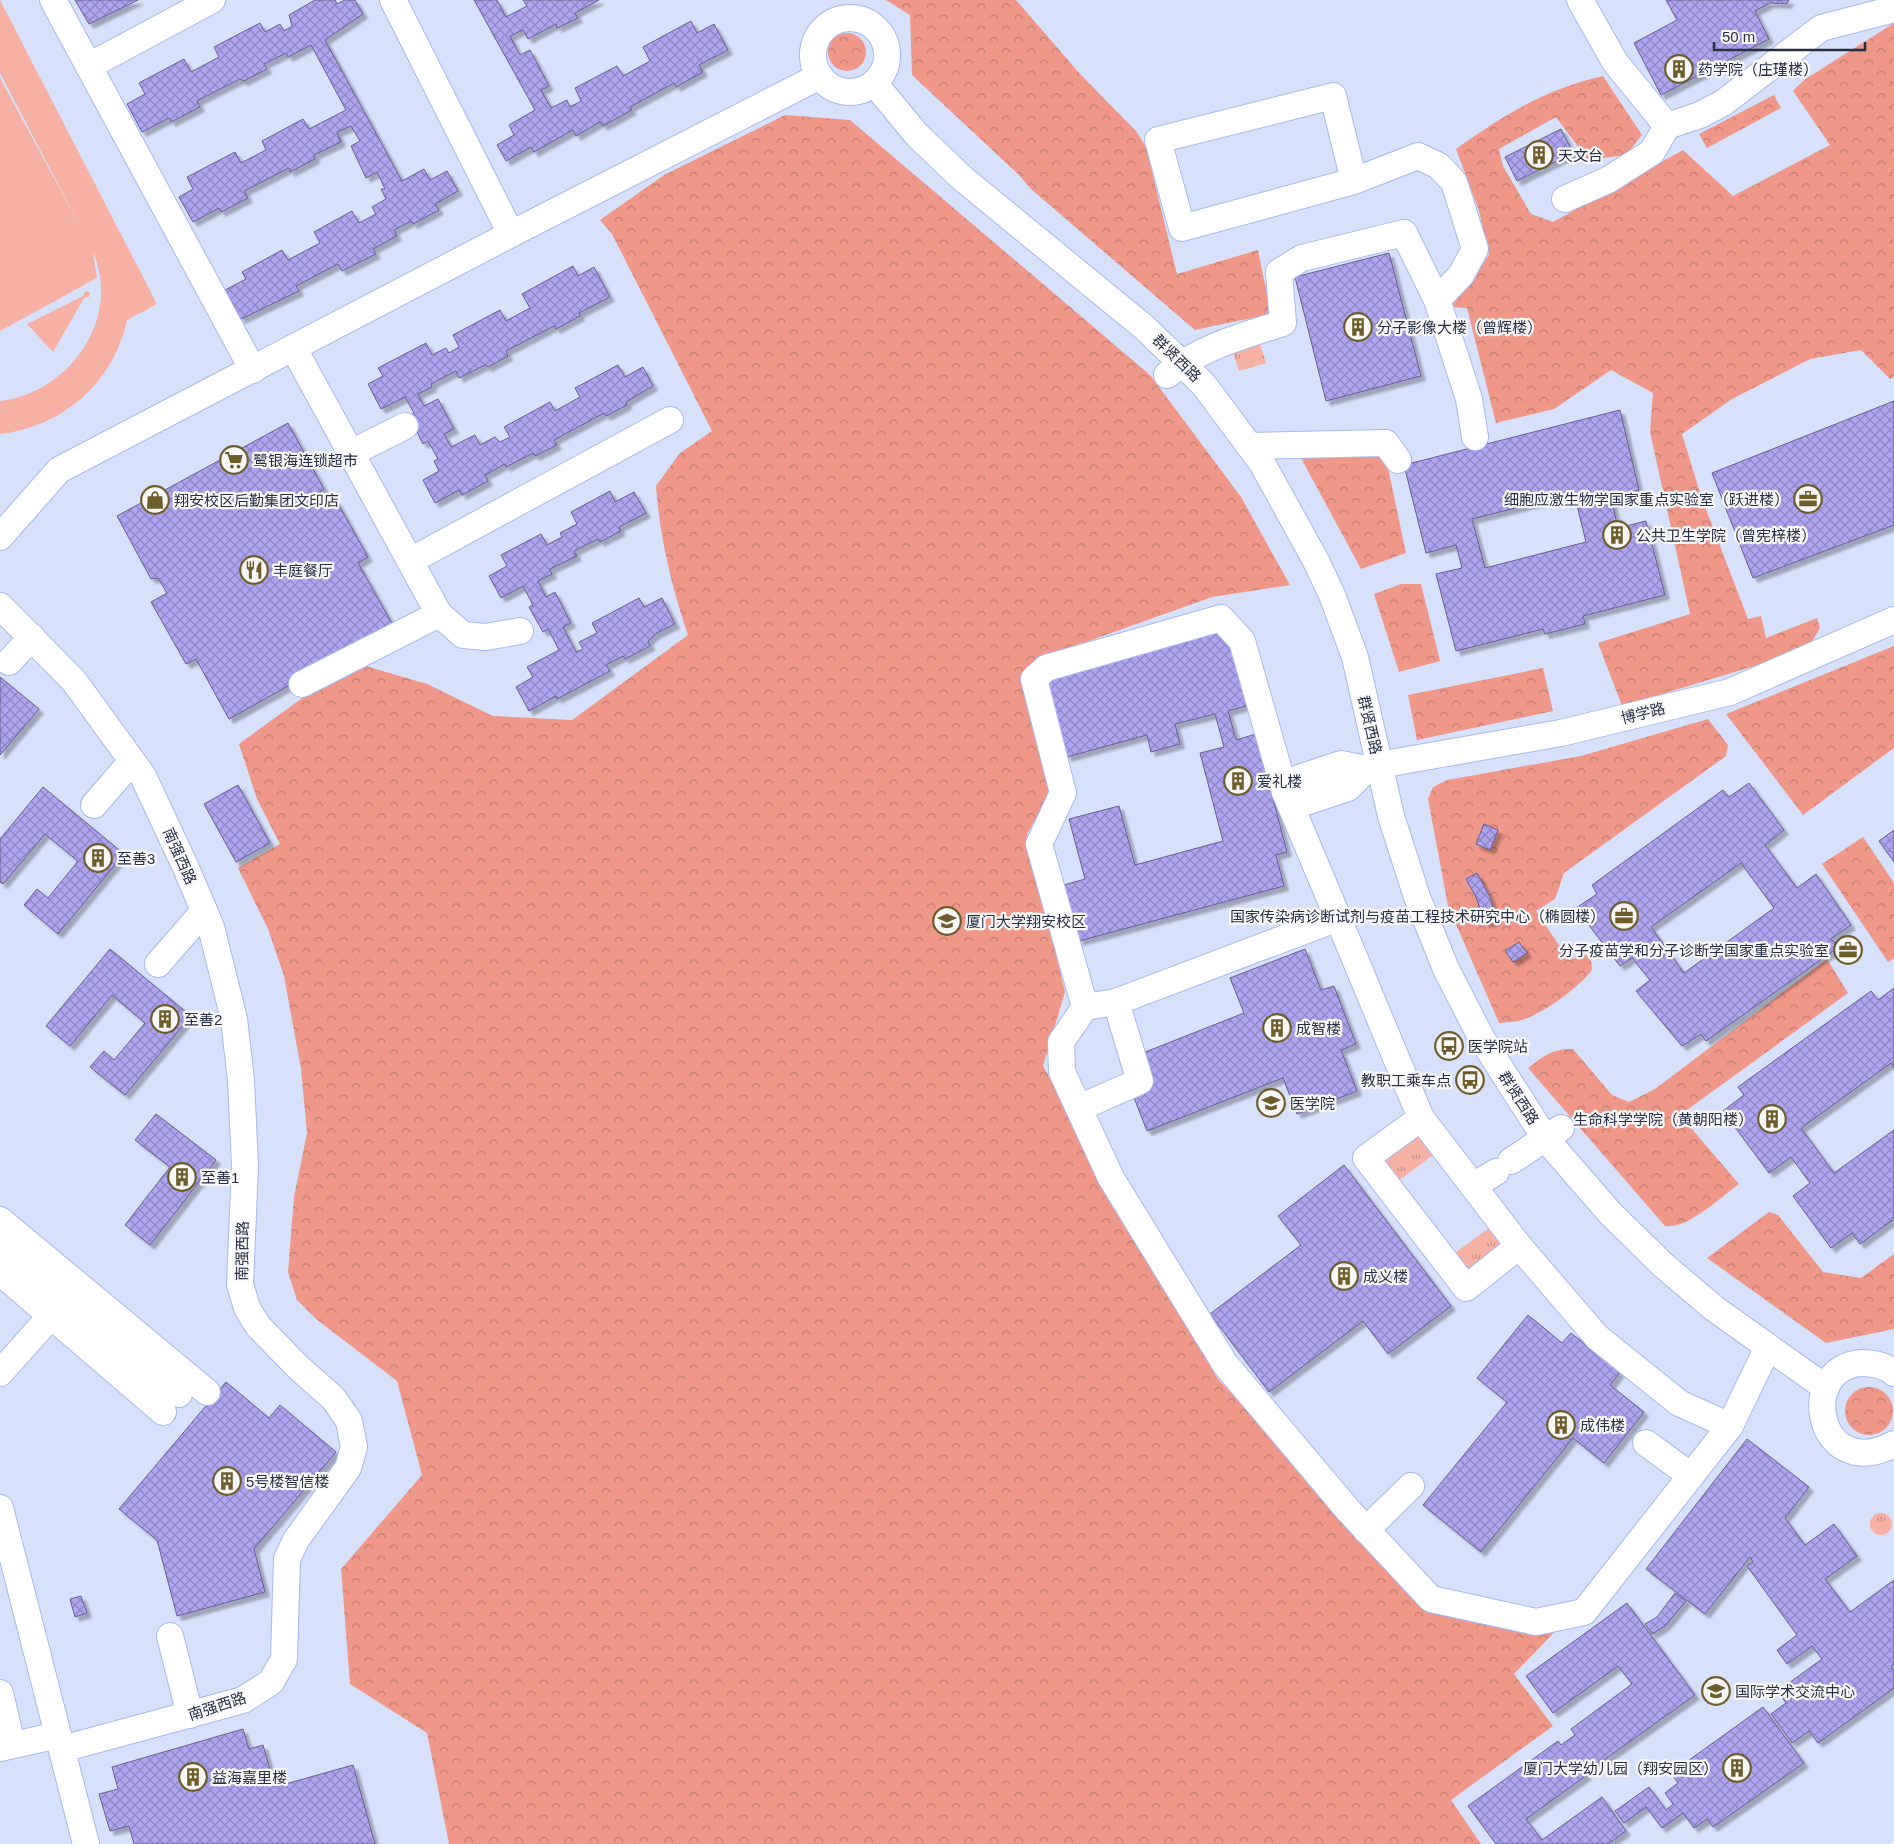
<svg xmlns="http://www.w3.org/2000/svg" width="1894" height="1844" viewBox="0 0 1894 1844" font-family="Helvetica,'Noto Sans SC',sans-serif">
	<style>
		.built { fill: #d8e1fb }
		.grass { fill: url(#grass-tufts) }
		.forest { fill: url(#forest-crowns) }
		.park { fill: #f7b1a4 }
		.building { fill: url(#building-cross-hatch); stroke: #665e92; fill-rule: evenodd; filter: url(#shadow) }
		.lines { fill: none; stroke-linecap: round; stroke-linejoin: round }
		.minor-casing { stroke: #a6b9f0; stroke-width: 28 }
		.minor { stroke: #fff; stroke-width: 26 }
		.labels { text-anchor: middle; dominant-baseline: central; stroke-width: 4.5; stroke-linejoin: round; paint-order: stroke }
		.poi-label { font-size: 15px; fill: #282f45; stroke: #f8f8f8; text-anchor: start }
		.street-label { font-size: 15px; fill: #282f45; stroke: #f8f8f8 }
	</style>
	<defs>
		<pattern id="grass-tufts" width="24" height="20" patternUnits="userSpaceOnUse" patternTransform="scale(1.25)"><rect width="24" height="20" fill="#f7b1a4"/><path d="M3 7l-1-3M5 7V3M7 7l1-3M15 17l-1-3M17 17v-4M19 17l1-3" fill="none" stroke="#c89087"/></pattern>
		<pattern id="forest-crowns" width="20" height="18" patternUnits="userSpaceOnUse" patternTransform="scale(1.25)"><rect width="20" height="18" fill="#ef9889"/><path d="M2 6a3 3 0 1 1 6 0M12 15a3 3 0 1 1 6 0" fill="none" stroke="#c27c72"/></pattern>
		<pattern id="building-cross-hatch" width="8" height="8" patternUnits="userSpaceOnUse" patternTransform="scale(1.25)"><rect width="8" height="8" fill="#afa4f0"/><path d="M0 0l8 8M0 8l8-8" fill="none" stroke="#8e86c4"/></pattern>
		<filter id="shadow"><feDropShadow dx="4.5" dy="4.5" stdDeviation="1" flood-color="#0004"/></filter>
	</defs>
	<rect width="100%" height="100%" fill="#e7ebf7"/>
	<path class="built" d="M0 0H1894V1841L1890 1844H0Z"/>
	<g class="grass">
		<path d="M1260 344 1266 363 1239 371 1233 353Z"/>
		<path d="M1417 1132 1433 1155 1393 1185 1376 1162Z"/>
		<path d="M1489 1228 1506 1251 1465 1281 1448 1258Z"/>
		<circle cx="1881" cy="1524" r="11"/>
	</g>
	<g class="forest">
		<path d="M886 0H1016L1081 75 1136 131 1146 147 1177 274 1258 250 1271 314 1195 330 1031 189 1019 175 912 75 910 15Z"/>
		<path d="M1894 23V377L1890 379 1861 350 1810 359 1732 399 1682 434 1701 496 1748 619 1761 616 1766 638 1817 618 1820 628 1807 650 1622 706 1598 643 1690 614 1650 432 1653 393 1611 370 1554 409 1496 423 1467 308 1452 307 1455 296 1489 255 1479 211 1456 149C1504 115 1545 89 1603 76L1642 135 1626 155 1588 160 1556 117 1499 149 1503 166 1531 214 1553 222 1683 150 1733 196 1830 145 1793 91 1804 80Z"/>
		<circle cx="847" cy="52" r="19"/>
		<path d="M1774 95 1781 108 1707 148 1699 134Z"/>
		<path d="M785 115 850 120 1150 375 1241 497 1290 585 1212 597 1058 652 1060 776 1027 834 1065 992 1043 1066 1218 1379 1435 1611 1571 1615 1514 1674 1553 1726 1451 1800 1481 1844H449L427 1733 350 1684 341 1569 422 1475 397 1381 316 1319 297 1300 288 1272 294 1197 307 1133 301 1069 284 976 268 929 238 868 280 844 257 799 239 744 352 662 427 684 493 716 572 720 688 635C671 585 660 538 656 486L680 453 712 431 612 234 600 220 664 175Z"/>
		<path d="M1295 447 1384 449 1406 553 1361 569Z"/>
		<path d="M1401 584H1421L1440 661 1399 672 1374 594Z"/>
		<path d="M1894 646V748L1803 815 1726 714Z"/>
		<path d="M1543 668 1553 711 1417 740 1408 695Z"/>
		<path d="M1708 719 1728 745 1726 756 1564 873 1555 899 1536 911 1569 960 1585 954 1591 961 1592 970C1580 987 1542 1014 1522 1020 1515 1022 1506 1022 1499 1023L1448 906 1428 799 1433 787 1447 780 1581 756Z"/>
		<path d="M1863 837 1894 883V958L1888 962 1822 864Z"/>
		<path d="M1827 959 1848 993 1680 1115 1739 1184C1719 1198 1689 1229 1665 1226L1528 1068C1543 1056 1554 1048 1573 1049L1612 1095 1629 1102 1655 1089Z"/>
		<path d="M1769 1212 1778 1215 1823 1272 1861 1278 1894 1254V1329L1826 1343 1707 1258Z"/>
		<circle cx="1869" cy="1411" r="24"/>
	</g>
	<g class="park">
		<path d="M0 0 157 304 127 320C114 382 63 427 0 434V401C69 393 122 319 93 252L97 278 0 331V78L82 230 0 73Z"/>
		<path d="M85 291 90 292 89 297 84 298 53 352 27 324 83 296Z"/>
	</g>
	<g class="building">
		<path d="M75 0H138L89 24Z"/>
		<path d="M315 0H335L337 4 345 0H355L363 14 325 40 402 181 424 169 430 180 447 171 458 191 435 204 439 210 413 224 411 221 394 230 397 236 373 249 376 254 342 271 338 264 296 286 299 291 241 319 225 290 246 279 242 272 282 250 288 260 320 243 314 232 352 211 359 223 376 214 372 207 386 199 381 189H385L377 172 366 178 351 146 360 141 351 126 337 132 341 142 314 155 315 159 290 172 289 168 244 191 248 198 221 212 219 208 193 222 179 197 193 189 187 177 235 152 241 163 266 150 262 141 303 119 309 129 346 110 311 45 288 57 286 53 264 64 267 69 244 81 240 79 197 101 200 107 171 122 169 118 142 132 127 104 145 94 139 83 184 59 191 72 219 57 214 47 260 23 265 32 280 24 284 31 292 26 289 15Z"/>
		<path d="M474 0H497L506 17 527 6 523 0H599L575 13 578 18 557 28 556 24 528 39 523 30 510 36 520 55 530 50 549 86 541 90 551 108 567 100 570 107 581 101 575 88 617 66 623 76 650 61 643 47 691 21 697 33 714 24 728 50 699 65 703 72 676 87 674 83 630 107 632 110 603 126 600 122 576 136 573 130 534 152 531 147 506 161 497 145 514 135 509 125 535 110Z"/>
		<path d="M1666 0H1789L1787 4 1770 3 1755 11 1769 39 1661 95 1634 43 1677 20Z"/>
		<path d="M1561 129 1573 153 1517 181 1505 157Z"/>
		<path d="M1389 253 1421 376 1326 401 1295 277Z"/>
		<path d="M573 266 578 276 594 267 610 297 579 313 580 316 556 329 554 326 506 351 508 356 488 367 485 365 459 378 456 371 431 384 432 387 418 394 424 406 438 399 454 429 444 434 451 447 475 435 480 445 495 437 500 442 510 437 504 427 550 402 555 411 580 397 575 388 618 365 625 377 643 367 653 386 626 402 627 405 606 416 604 413 554 440 557 445 535 456 533 453 506 467 505 464 485 475 488 481 462 495 459 490 435 503 423 480 439 471 434 461 438 459 428 441 423 444 409 416 414 413 405 397 381 409 368 384 383 376 378 368 426 343 432 355 446 348 449 353 459 347 453 335 500 310 506 321 530 308 522 294Z"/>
		<path d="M1894 401V525L1753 578 1712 473Z"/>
		<path d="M1620 410 1639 490 1611 497 1618 528 1646 521 1665 595 1583 616 1585 624 1545 634 1543 629 1456 651 1436 574 1462 568 1456 545 1426 553 1404 465ZM1574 493 1586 542 1485 568 1472 519Z"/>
		<path d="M288 423 324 489 318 493 325 506 336 500 368 557 358 563 394 627 229 719 196 659 186 664 151 602 167 593 158 578 151 579 117 516Z"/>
		<path d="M610 491 615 502 634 492 646 513 619 527 621 531 600 542 598 539 574 551 577 556 550 569 552 574 538 581 546 597 555 592 571 623 563 627 576 652 583 649 579 642 597 633 592 623 639 598 644 607 662 598 675 624 657 633 648 641 650 646 625 659 623 656 606 665 610 671 557 699 556 696 529 711 516 687 533 677 527 667 559 650 548 629 543 632 529 607 533 605 523 586 501 598 489 576 507 566 501 555 541 534 547 545 562 537 560 533 577 524 571 512Z"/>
		<path d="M1229 627 1250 705 1228 711 1236 740 1256 734 1287 852 1276 855 1284 886 1079 941 1064 885 1085 879 1069 819 1119 806 1135 865 1223 841 1200 753 1224 747 1215 714 1175 724 1180 744 1151 752 1147 735 1067 757 1046 676Z"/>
		<path d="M0 677 39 709 0 755Z"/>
		<path d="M1749 783 1784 830 1765 845 1797 888 1816 874 1851 925 1831 939 1839 947 1706 1041 1701 1034 1682 1046 1636 991 1650 980 1632 958 1620 966 1576 908 1597 894 1592 885 1723 790 1729 797ZM1741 863 1774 908 1684 973 1651 927Z"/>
		<path d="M238 785 270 843 236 862 204 804Z"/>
		<path d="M43 787 124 854 58 934 24 905 37 889 48 898 78 861 45 834 3 884 0 882V839Z"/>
		<path d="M1484 824 1498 830 1490 850 1476 844Z"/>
		<path d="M1894 830V862L1879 841Z"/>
		<path d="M1477 873 1490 897 1494 913 1496 920 1491 922 1485 923 1476 897 1466 879Z"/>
		<path d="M1519 942 1527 953 1513 962 1505 951Z"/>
		<path d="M110 949 191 1016 125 1095 90 1067 104 1051 114 1060 145 1023 112 995 70 1046 46 1026Z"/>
		<path d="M1305 949 1321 990 1334 986 1356 1044 1341 1050 1357 1091 1297 1114 1283 1078 1147 1131 1120 1062 1244 1013 1230 978Z"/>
		<path d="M1894 988V1068L1891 1063 1801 1128 1834 1173 1894 1130V1219L1860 1244 1852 1233 1831 1248 1793 1196 1810 1183 1791 1157 1769 1173 1723 1111 1744 1095 1738 1087 1871 991 1878 1000Z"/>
		<path d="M156 1114 216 1160 150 1245 125 1225 170 1167 135 1140Z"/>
		<path d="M1344 1165 1451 1306 1388 1354 1363 1321 1269 1392 1210 1314 1301 1245 1278 1216Z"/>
		<path d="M1528 1315 1562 1343 1571 1333 1620 1372 1610 1385 1644 1412 1604 1463 1573 1438 1481 1552 1423 1505 1507 1402 1477 1378Z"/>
		<path d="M226 1382 269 1418 280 1405 336 1452 254 1549 265 1592 177 1616 157 1540 119 1509Z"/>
		<path d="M1747 1439 1809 1487 1785 1518 1805 1545 1834 1524 1857 1556 1825 1579 1850 1612 1894 1580V1664L1891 1666 1894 1671V1688L1818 1743 1809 1731 1792 1743 1771 1714 1786 1703 1778 1691 1822 1659 1812 1646 1787 1664 1777 1650 1797 1635 1747 1566 1753 1562 1750 1557 1705 1614 1646 1569Z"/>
		<path d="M1675 1593 1686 1601 1665 1626 1652 1634 1645 1624 1657 1617Z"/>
		<path d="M81 1596 87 1613 75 1617 70 1599Z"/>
		<path d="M1627 1603 1695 1695 1597 1765 1593 1760 1582 1768 1587 1775 1526 1819 1542 1840 1602 1797 1626 1831 1608 1844H1496L1468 1806 1558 1741 1561 1745 1575 1735 1571 1729 1632 1684 1618 1666 1553 1713 1526 1676Z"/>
		<path d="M1763 1707 1804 1763 1713 1827 1707 1819 1694 1828 1683 1813 1662 1828 1646 1807 1624 1823 1615 1811 1649 1787 1666 1810 1673 1804 1665 1793 1678 1783 1671 1773Z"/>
		<path d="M243 1729 249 1749 263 1745 275 1787 353 1765 375 1844H134L129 1826 110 1831 99 1794 118 1789 112 1767Z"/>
	</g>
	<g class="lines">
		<defs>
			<g id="minor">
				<path d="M53 0 253 370"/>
				<path d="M393 0 511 234"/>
				<path d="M1580 0 1615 62 1667 126 1700 115 1723 103 1821 28 1894 9"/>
				<circle cx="850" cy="55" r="37"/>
				<path d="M89 66 212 0"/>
				<path d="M874 83 917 135 962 178 1145 328 1204 385 1262 463 1316 561 1332 595 1355 657 1391 816 1417 897 1446 969 1483 1041 1545 1138 1610 1213 1663 1265 1715 1309 1826 1388"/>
				<path d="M1354 181 1333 96 1158 140 1182 228 1354 181 1418 156 1439 166 1454 182 1475 249 1461 275 1437 300 1469 399 1475 437"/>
				<path d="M1565 199 1608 180 1652 152 1667 126"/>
				<path d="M294 349 439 614 463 635 486 637 520 631"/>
				<path d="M1167 375C1200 347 1243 336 1283 323L1279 272 1302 258 1404 233 1437 300"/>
				<path d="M1249 446 1386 443 1398 460"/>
				<path d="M351 453 405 426"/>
				<path d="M0 537 59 470 511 234 820 76"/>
				<path d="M410 561 670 420"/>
				<path d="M0 606 74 681 143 776 186 868 211 927 234 1019 241 1080 245 1166 240 1284 247 1308 258 1326 298 1367 334 1399 349 1421 354 1447 348 1468 296 1540 287 1559 284 1659 271 1682 243 1700 62 1749"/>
				<path d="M9 662 32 637"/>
				<path d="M302 684 439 614"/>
				<path d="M1367 769 1341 764 1299 778 1285 792 1306 802 1348 788 1367 769 1379 765 1561 733 1730 692 1894 620"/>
				<path d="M94 805 132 761"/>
				<path d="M1338 918 1285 792 1242 641 1221 618 1046 668 1034 679 1063 793 1039 844 1085 1007 1116 1002 1338 918 1421 1118"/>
				<path d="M158 964 204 911"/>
				<path d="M1085 1007 1061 1042 1062 1072 1111 1178 1225 1364 1348 1510 1431 1599 1536 1622 1584 1612 1730 1426 1768 1347"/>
				<path d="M1079 1108 1140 1081 1116 1002"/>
				<path d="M1511 1161 1561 1128"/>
				<path d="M1496 1172 1473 1186 1519 1246 1597 1337 1679 1403 1730 1426"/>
				<path d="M1473 1186 1421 1118 1366 1158 1466 1288 1519 1246"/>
				<path d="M0 1220 207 1392"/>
				<path d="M0 1244 179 1394"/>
				<path d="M0 1272 163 1412"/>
				<path d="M0 1373 51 1316"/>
				<path d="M1894 1373C1885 1365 1874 1363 1862 1363 1796 1366 1816 1485 1894 1444"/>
				<path d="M1646 1443 1691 1476"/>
				<path d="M0 1508 86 1844"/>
				<path d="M1366 1530 1411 1486"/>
				<path d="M170 1636 190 1715"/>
				<path d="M0 1693 12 1745"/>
				<path d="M0 1748 58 1735"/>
			</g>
		</defs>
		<use href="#minor" class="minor-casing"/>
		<use href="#minor" class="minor"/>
	</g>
	<defs>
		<symbol id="building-ring" viewBox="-11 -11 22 22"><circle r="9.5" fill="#f8f8f8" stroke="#6e5d2b" stroke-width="1.5"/><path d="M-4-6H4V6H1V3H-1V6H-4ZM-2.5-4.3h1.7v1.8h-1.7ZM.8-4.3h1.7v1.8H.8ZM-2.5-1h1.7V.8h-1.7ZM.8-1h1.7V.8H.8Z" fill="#6e5d2b"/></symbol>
		<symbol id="supermarket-ring" viewBox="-11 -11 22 22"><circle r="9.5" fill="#f8f8f8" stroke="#6e5d2b" stroke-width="1.5"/><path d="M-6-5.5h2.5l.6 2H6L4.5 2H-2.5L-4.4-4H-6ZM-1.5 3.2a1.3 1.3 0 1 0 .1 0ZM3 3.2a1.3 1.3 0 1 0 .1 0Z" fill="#6e5d2b"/></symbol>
		<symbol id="office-ring" viewBox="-11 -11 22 22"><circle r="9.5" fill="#f8f8f8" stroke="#6e5d2b" stroke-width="1.5"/><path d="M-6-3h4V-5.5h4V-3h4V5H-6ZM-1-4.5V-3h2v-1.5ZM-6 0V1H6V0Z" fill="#6e5d2b"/></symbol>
		<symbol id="shop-ring" viewBox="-11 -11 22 22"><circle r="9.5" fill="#f8f8f8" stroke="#6e5d2b" stroke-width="1.5"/><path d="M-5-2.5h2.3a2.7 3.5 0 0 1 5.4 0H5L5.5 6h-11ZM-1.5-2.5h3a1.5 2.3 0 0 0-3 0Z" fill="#6e5d2b"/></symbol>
		<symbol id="restaurant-ring" viewBox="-11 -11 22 22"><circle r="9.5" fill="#f8f8f8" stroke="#6e5d2b" stroke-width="1.5"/><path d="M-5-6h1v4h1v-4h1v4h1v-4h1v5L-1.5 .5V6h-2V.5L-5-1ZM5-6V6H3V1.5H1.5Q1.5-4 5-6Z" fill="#6e5d2b"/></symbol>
		<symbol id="university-ring" viewBox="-11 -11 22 22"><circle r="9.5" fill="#f8f8f8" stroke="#6e5d2b" stroke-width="1.5"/><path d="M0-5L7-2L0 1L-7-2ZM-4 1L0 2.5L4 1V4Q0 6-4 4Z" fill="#6e5d2b"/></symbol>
		<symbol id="bus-ring" viewBox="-11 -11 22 22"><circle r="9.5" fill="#f8f8f8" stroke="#6e5d2b" stroke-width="1.5"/><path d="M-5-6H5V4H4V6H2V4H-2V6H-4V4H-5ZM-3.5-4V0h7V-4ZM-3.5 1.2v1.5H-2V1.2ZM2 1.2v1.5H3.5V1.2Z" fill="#6e5d2b"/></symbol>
	</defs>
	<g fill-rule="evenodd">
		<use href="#building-ring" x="1663" y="53" width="32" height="32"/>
		<use href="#building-ring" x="1523" y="139" width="32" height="32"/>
		<use href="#building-ring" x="1342" y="311" width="32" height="32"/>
		<use href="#supermarket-ring" x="218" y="444" width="32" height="32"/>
		<use href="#office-ring" x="1792" y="483" width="32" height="32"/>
		<use href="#shop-ring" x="139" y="484" width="32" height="32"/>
		<use href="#building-ring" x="1601" y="519" width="32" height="32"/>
		<use href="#restaurant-ring" x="238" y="554" width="32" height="32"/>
		<use href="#building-ring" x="1222" y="765" width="32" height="32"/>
		<use href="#building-ring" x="82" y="842" width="32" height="32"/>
		<use href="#office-ring" x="1608" y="900" width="32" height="32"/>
		<use href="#university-ring" x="931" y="905" width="32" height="32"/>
		<use href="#office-ring" x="1832" y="934" width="32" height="32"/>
		<use href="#building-ring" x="149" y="1003" width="32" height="32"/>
		<use href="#building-ring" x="1261" y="1012" width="32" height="32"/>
		<use href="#bus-ring" x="1433" y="1030" width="32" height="32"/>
		<use href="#bus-ring" x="1454" y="1064" width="32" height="32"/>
		<use href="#university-ring" x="1255" y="1087" width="32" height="32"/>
		<use href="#building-ring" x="1756" y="1103" width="32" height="32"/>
		<use href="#building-ring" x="166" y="1161" width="32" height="32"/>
		<use href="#building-ring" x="1328" y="1260" width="32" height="32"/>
		<use href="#building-ring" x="1545" y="1409" width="32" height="32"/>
		<use href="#building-ring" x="211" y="1465" width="32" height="32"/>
		<use href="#university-ring" x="1700" y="1675" width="32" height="32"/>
		<use href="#building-ring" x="1721" y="1752" width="32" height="32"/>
		<use href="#building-ring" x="177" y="1761" width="32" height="32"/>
	</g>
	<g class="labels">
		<g class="poi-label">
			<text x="1698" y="69">药学院（庄瑾楼）</text>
			<text x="1558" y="155">天文台</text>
			<text x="1377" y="327">分子影像大楼（曾辉楼）</text>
			<text x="253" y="460">鹭银海连锁超市</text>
			<text x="1789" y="499" text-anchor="end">细胞应激生物学国家重点实验室（跃进楼）</text>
			<text x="174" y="500">翔安校区后勤集团文印店</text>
			<text x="1636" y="535">公共卫生学院（曾宪梓楼）</text>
			<text x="273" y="570">丰庭餐厅</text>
			<text x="1257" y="781">爱礼楼</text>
			<text x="117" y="858">至善3</text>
			<text x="1605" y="916" text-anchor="end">国家传染病诊断试剂与疫苗工程技术研究中心（椭圆楼）</text>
			<text x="966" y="921">厦门大学翔安校区</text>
			<text x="1829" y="950" text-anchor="end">分子疫苗学和分子诊断学国家重点实验室</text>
			<text x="184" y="1019">至善2</text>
			<text x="1296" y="1028">成智楼</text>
			<text x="1468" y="1046">医学院站</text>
			<text x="1451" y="1080" text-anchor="end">教职工乘车点</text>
			<text x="1290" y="1103">医学院</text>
			<text x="1753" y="1119" text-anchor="end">生命科学学院（黄朝阳楼）</text>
			<text x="201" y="1177">至善1</text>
			<text x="1363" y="1276">成义楼</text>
			<text x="1580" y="1425">成伟楼</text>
			<text x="246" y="1481">5号楼智信楼</text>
			<text x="1735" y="1691">国际学术交流中心</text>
			<text x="1718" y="1768" text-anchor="end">厦门大学幼儿园（翔安园区）</text>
			<text x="212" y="1777">益海嘉里楼</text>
		</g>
		<g class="street-label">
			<text transform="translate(1177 358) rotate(44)">群贤西路</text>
			<text transform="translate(1643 713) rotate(-14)">博学路</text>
			<text transform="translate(1370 725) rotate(77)">群贤西路</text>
			<text transform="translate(180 856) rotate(66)">南强西路</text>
			<text transform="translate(1519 1098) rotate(57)">群贤西路</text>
			<text transform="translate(242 1251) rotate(-89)">南强西路</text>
			<text transform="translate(217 1706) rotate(-18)">南强西路</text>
		</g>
	</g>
	<path d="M1714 42v8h151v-8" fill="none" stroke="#282f45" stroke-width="2.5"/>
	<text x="1722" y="42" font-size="15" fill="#282f45" stroke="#f8f8f8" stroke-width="4" paint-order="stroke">50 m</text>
</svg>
